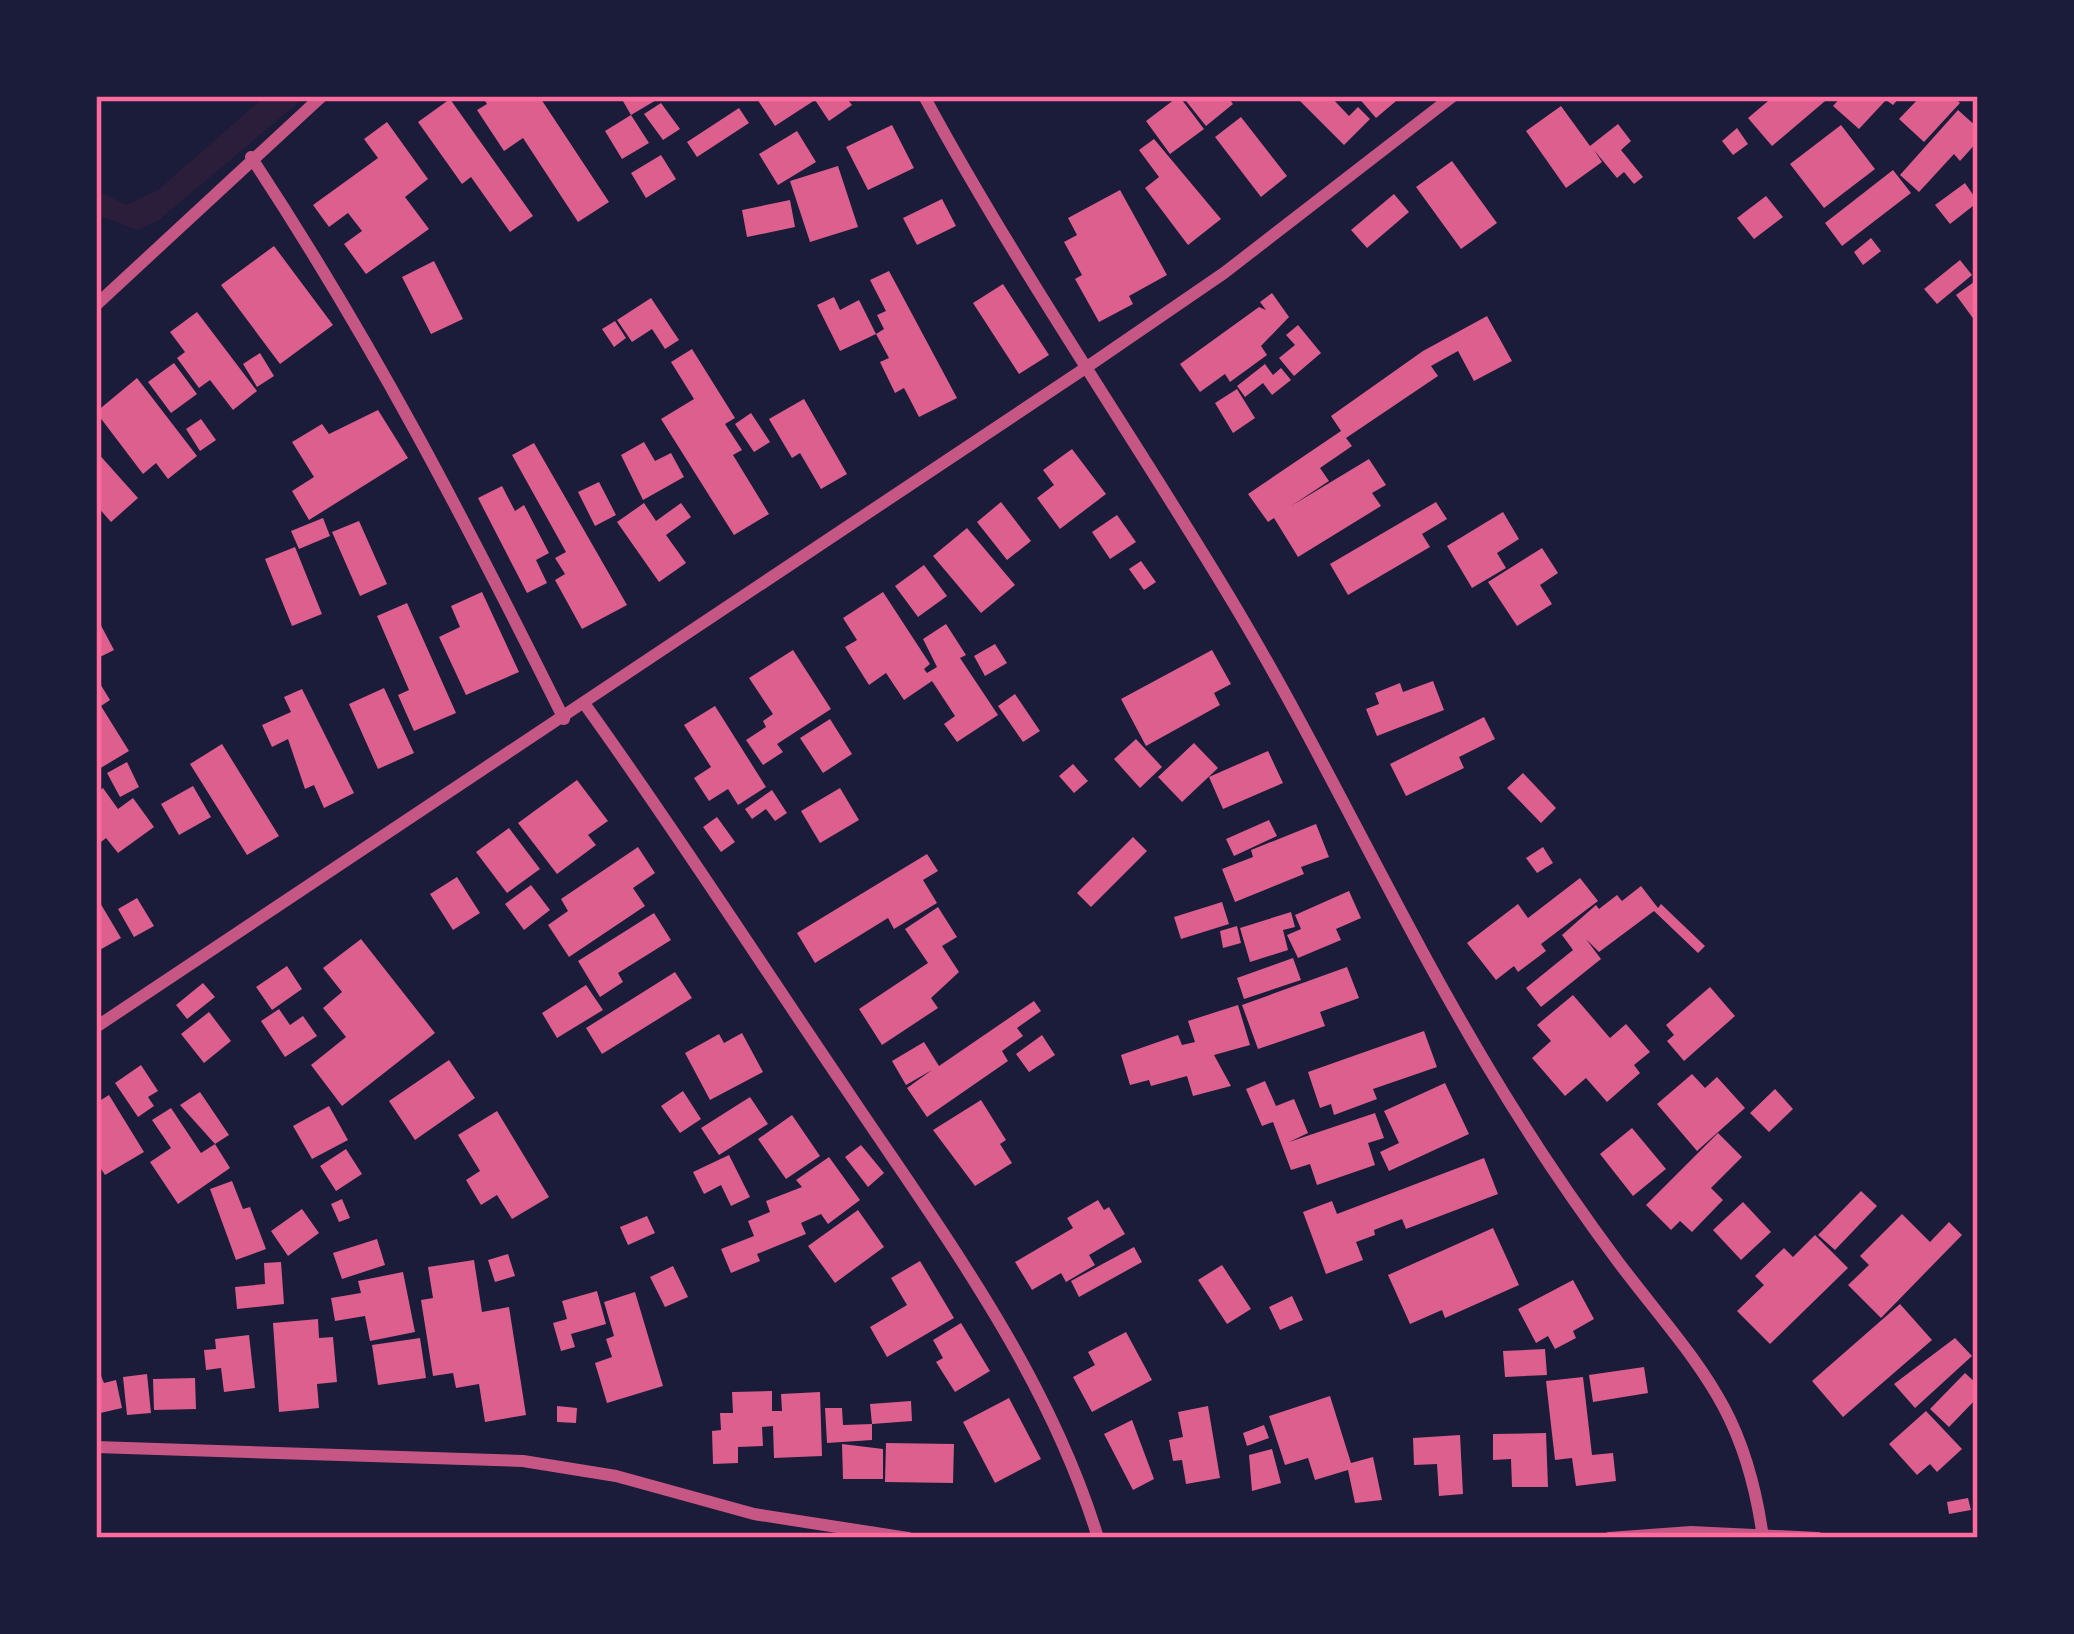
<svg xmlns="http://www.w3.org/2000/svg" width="2074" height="1634" viewBox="0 0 2074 1634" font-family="'Roboto Condensed',sans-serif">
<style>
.green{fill:#2a1e3b}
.building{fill:#dd5f8e}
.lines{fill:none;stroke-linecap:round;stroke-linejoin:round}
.minor{stroke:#c65784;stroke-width:12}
.neatline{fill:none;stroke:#ff6b9d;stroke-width:4.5}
</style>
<rect width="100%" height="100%" fill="#1b1b3a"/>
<path class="green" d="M265 96H306L159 220 138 230 96 215V190L126 205 158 190Z"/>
<path class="building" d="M482 96H539L609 202 578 222 523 138 504 151 477 110 487 104Z
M620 96H663L631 115 649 143 622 159 605 131 631 115Z
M755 96H845L852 105 829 121 815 100 775 126Z
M1179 96 1204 129 1170 154 1146 121Z
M1182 96H1227L1233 104 1206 126Z
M1295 96H1330L1349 116 1358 107 1370 119 1344 145Z
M1357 96H1402L1376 118Z
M1774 96H1831L1772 146 1748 118Z
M1842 96H1901L1893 105 1886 100 1859 129 1833 106Z
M1921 96H1953L1960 103 1924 142 1899 119Z
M450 99 533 216 510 232 471 177 462 184 418 122Z
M661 103 680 129 663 140 644 114Z
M1561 106 1590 146 1618 124 1631 141 1621 150 1643 177 1634 184 1624 172 1617 178 1594 150 1602 162 1566 188 1526 131Z
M739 108 749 123 697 157 687 142Z
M1958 110 1978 128V141L1960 161 1954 154 1919 192 1900 175Z
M1241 117 1287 176 1261 197 1215 137Z
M387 122 428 179 405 197 429 229 366 274 344 244 362 231 348 213 329 227 313 205 378 158 364 139Z
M892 125 914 168 868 190 846 147Z
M1841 125 1875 169 1824 208 1790 164Z
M1737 128 1748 144 1733 155 1722 141Z
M797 131 816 162 778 185 759 154Z
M1154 139 1221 219 1188 245 1145 188 1159 177 1139 150Z
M661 155 676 179 646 198 631 173Z
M1452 161 1497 223 1461 249 1416 187Z
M838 166 858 227 810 242 790 181Z
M1893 170 1911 193 1842 246 1825 223Z
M1965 183 1978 202 1950 224 1935 205Z
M1120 190 1167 275 1129 296 1133 304 1099 322 1075 279 1082 275 1064 242 1077 235 1068 218Z
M1394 194 1409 212 1367 248 1351 230Z
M1766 196 1783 217 1754 239 1737 218Z
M942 199 956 226 917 245 903 218Z
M790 200 795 227 747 237 742 210Z
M1871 238 1881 251 1863 265 1854 252Z
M274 246 333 325 280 364 221 285Z
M1960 260 1972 275 1937 304 1924 289Z
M434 261 463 319 431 334 402 277Z
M889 271 957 398 919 417 904 388 895 393 880 362 889 358 876 334 884 329 877 315 886 311 870 280Z
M1978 279V325L1956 295Z
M1003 284 1049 355 1019 374 973 303Z
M1272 293 1289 317 1261 346 1267 355 1230 382 1225 374 1200 392 1180 364 1259 307 1266 310 1260 302Z
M834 297 840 310 859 300 876 334 840 351 817 305Z
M651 298 679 340 665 349 652 329 632 342 617 320Z
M197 312 257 391 233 410 210 380 199 388 177 358 185 352 170 332Z
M1487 316 1512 361 1474 381 1458 351 1431 366 1438 376 1346 438 1352 446 1320 468 1329 481 1291 506 1369 459 1386 485 1372 493 1381 506 1298 557 1274 518 1268 522 1248 494 1341 431 1331 416 1423 351Z
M615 321 626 338 614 347 602 329Z
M1298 325 1321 353 1294 376 1279 358 1295 345 1286 335Z
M692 349 735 418 725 424 742 450 733 455 769 514 734 535 661 419 694 399 671 362Z
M260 353 274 376 257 387 243 364Z
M174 363 197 394 171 413 148 382Z
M1265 364 1273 375 1281 368 1291 380 1272 395 1263 383 1245 397 1237 386Z
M137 378 197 456 168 479 156 463 143 474 96 412Z
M1237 389 1255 418 1233 433 1215 403Z
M804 399 847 474 821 489 800 453 792 458 769 419Z
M378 410 408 458 309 520 292 491 314 477 292 442 322 424 329 434Z
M751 413 770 442 754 452 735 424Z
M201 419 216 440 200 451 186 429Z
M644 442 655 461 671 453 684 477 643 500 621 455Z
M534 443 627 605 582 629 555 580 565 574 555 558 566 552 512 455Z
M1072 449 1106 494 1060 529 1037 498 1054 485 1043 470Z
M96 451 138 498 111 522 96 505Z
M599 482 616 515 595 526 578 492Z
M502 486 515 511 524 505 549 553 536 560 547 583 527 593 478 498Z
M1001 502 1031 541 1007 560 977 522Z
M1436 502 1447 519 1422 534 1430 547 1348 595 1330 564Z
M644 503 656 521 681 503 691 517 666 535 686 563 659 582 617 522Z
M1503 512 1519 539 1497 553 1506 568 1472 588 1447 546Z
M1117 515 1136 542 1110 559 1092 532Z
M323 518 330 536 299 549 291 531Z
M359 521 387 584 360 596 332 532Z
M967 528 1015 585 981 613 933 556Z
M295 547 322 614 292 626 265 559Z
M1542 548 1558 573 1540 585 1552 604 1517 626 1488 582Z
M1141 561 1156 582 1144 590 1129 569Z
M924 565 947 596 918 617 895 586Z
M482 592 519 672 466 695 439 637 460 627 451 606Z
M883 592 930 664 924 669 927 673 937 667 923 639 946 624 966 655 960 658 998 715 957 742 944 724 955 716 932 681 904 700 886 673 869 685 845 647 857 640 843 618Z
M407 603 456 713 414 731 398 695 409 690 377 616Z
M96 616 114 650 96 659Z
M995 644 1007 663 985 676 974 656Z
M793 650 831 709 777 744 783 752 763 765 746 740 766 727 763 721 773 714 749 678Z
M1212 650 1231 684 1214 693 1220 705 1146 746 1121 699Z
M96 677 110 700 101 706 129 751 99 769Z
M1433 681 1444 710 1377 736 1366 709 1379 704 1375 693 1400 683 1403 692Z
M384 688 414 753 378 769 349 704Z
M302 689 354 793 324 808 314 785 305 789 288 739 272 747 262 725 291 712 284 697Z
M1015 694 1040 731 1023 742 998 706Z
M715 706 766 787 738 805 728 789 709 801 694 778 711 767 684 725Z
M1484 717 1495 739 1459 757 1464 768 1406 796 1390 764Z
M830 719 852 754 823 773 800 738Z
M1136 739 1162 767 1140 788 1114 759Z
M1194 743 1218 768 1182 802 1158 777Z
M222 744 279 836 247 855 190 764Z
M1268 751 1283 783 1223 809 1209 777Z
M127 762 139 787 120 797 107 773Z
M1073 764 1088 781 1074 793 1059 776Z
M1523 773 1556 808 1541 823 1507 788Z
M577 780 608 821 588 835 596 845 557 874 518 823Z
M193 786 211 817 179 835 161 804Z
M103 788 118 809 133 798 154 827 118 853 106 838 96 846V793Z
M840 788 859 820 820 843 801 811Z
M772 790 787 813 775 821 766 809 752 819 745 809Z
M717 817 735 842 721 852 703 827Z
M1269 820 1277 836 1234 856 1226 839Z
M1316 824 1329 857 1301 867 1304 874 1235 902 1222 869 1253 857 1251 850Z
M509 828 540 869 507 893 476 852Z
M1133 837 1147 851 1091 907 1077 893Z
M638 847 655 873 633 888 645 906 569 957 548 925 568 911 561 899Z
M1543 847 1553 863 1537 873 1526 858Z
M927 854 938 871 923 880 937 903 894 929 888 918 815 963 797 933Z
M457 877 480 913 453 930 430 894Z
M1580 878 1598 901 1541 944 1546 951 1518 972 1514 966 1496 980 1467 943 1518 904 1528 918Z
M531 885 550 910 524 930 505 904Z
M1641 886 1658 908 1661 904 1705 946 1698 953 1654 911 1599 952 1586 939 1601 959 1541 1007 1526 988 1573 950 1562 935 1596 905 1599 909 1617 895 1622 901Z
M1349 891 1361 918 1336 929 1341 940 1298 958 1287 935 1301 929 1295 915Z
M96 896 121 938 96 952Z
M137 898 154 926 134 937 118 909Z
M1222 902 1229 924 1181 939 1174 917Z
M938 907 957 937 942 946 959 972 931 998 938 1008 882 1045 859 1009 928 963 905 929Z
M1291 912 1295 927 1283 930 1288 950 1250 962 1240 928Z
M654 913 671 940 618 973 623 982 600 997 578 961Z
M1237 926 1241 943 1223 948 1220 931Z
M361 939 435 1033 342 1106 311 1065 346 1037 323 1008 342 992 323 968Z
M1293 958 1301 980 1244 999 1237 978Z
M287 966 302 989 272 1010 256 987Z
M1347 967 1359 998 1320 1012 1325 1026 1258 1049 1242 1005Z
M675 972 692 998 602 1054 586 1028Z
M203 983 215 997 187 1019 176 1005Z
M586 985 603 1010 557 1038 542 1013Z
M1710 987 1735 1016 1684 1061 1667 1041 1674 1035 1666 1025Z
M1573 995 1610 1038 1626 1024 1650 1052 1634 1065 1640 1073 1607 1102 1586 1078 1565 1096 1532 1058 1551 1041 1537 1025Z
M1034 1001 1041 1011 1017 1028 1023 1036 1002 1051 1008 1061 927 1117 907 1088 932 1070 906 1085 892 1061 924 1042 939 1066Z
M1238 1005 1250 1045 1214 1055 1231 1086 1193 1096 1187 1076 1151 1086 1149 1080 1130 1085 1121 1055 1178 1035 1182 1045 1195 1042 1188 1021Z
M279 1009 290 1025 303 1016 317 1036 285 1057 261 1021Z
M209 1012 231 1041 204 1063 181 1034Z
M1424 1031 1437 1067 1373 1089 1377 1099 1334 1115 1331 1104 1320 1108 1308 1072Z
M742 1033 763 1072 710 1100 685 1053 719 1034 724 1043Z
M1042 1035 1055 1055 1029 1072 1016 1054Z
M449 1060 475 1098 415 1140 389 1101Z
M141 1065 158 1091 148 1097 154 1106 138 1117 115 1083Z
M1692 1074 1705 1088 1717 1077 1745 1108 1697 1151 1657 1104Z
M1265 1081 1276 1106 1294 1099 1308 1133 1289 1142 1375 1113 1384 1138 1368 1143 1375 1165 1317 1185 1310 1164 1291 1170 1273 1122 1262 1126 1246 1089Z
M1445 1083 1469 1134 1389 1171 1380 1152 1399 1143 1384 1111Z
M1775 1089 1793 1109 1769 1132 1750 1113Z
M683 1091 701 1119 680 1133 661 1106Z
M200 1092 229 1135 215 1144 230 1168 178 1204 150 1162 171 1148 152 1120 171 1108 201 1153 215 1144 180 1105Z
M109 1095 144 1152 105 1175 96 1161V1103Z
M750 1097 768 1124 719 1155 701 1128Z
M981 1100 1006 1140 1000 1144 1012 1163 975 1186 933 1130Z
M329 1106 348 1140 312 1159 293 1126Z
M497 1111 549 1197 512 1219 497 1195 481 1205 466 1180 480 1171 458 1135Z
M792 1115 820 1156 786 1179 758 1139Z
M1632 1128 1666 1169 1633 1196 1600 1154Z
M1718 1133 1742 1157 1711 1188 1723 1200 1692 1232 1680 1221 1671 1230 1646 1205Z
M861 1145 884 1173 868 1187 845 1157Z
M346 1149 362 1174 336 1191 320 1166Z
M729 1155 750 1197 731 1206 721 1185 704 1194 693 1172Z
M829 1157 860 1200 828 1224 821 1214 801 1223 806 1234 757 1254 760 1261 731 1273 721 1249 754 1236 748 1221 770 1212 766 1201 802 1187 796 1180Z
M1484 1158 1498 1194 1406 1229 1402 1219 1374 1230 1375 1235 1356 1242 1363 1260 1326 1274 1303 1212 1332 1201 1337 1214Z
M232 1181 243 1209 250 1207 266 1249 236 1260 210 1189Z
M1861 1191 1877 1206 1835 1250 1818 1235Z
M342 1199 350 1218 339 1222 331 1204Z
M1098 1200 1104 1210 1109 1207 1125 1234 1089 1255 1095 1265 1066 1282 1061 1273 1032 1290 1015 1262 1073 1228 1067 1218Z
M1743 1202 1771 1232 1741 1260 1713 1230Z
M302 1209 319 1233 288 1256 271 1231Z
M858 1210 884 1247 835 1283 808 1246Z
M1902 1214 1930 1242 1949 1222 1962 1235 1881 1318 1848 1285 1869 1265 1860 1256Z
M647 1216 655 1233 628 1245 620 1227Z
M1493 1228 1519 1285 1445 1318 1442 1310 1410 1324 1388 1275Z
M1815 1235 1848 1268 1770 1344 1737 1311 1764 1285 1755 1276 1784 1248 1793 1257Z
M377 1239 385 1265 342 1279 333 1253Z
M1134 1247 1142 1262 1079 1297 1071 1281Z
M508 1254 515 1276 495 1282 488 1260Z
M474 1260 482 1312 509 1307 526 1415 485 1422 479 1384 456 1388 453 1373 433 1376 421 1300 433 1298 428 1267Z
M920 1261 954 1318 887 1357 870 1327 907 1305 891 1278Z
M281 1262 284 1304 237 1309 235 1287 265 1284 264 1263Z
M1222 1265 1251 1309 1227 1324 1198 1280Z
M673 1266 688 1297 665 1307 650 1277Z
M403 1272 415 1332 370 1341 365 1316 335 1321 331 1298 361 1293 358 1281Z
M1573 1280 1594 1319 1573 1331 1576 1338 1555 1349 1548 1336 1536 1343 1518 1309Z
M597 1291 606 1324 571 1334 575 1347 561 1351 553 1323 567 1319 562 1301Z
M635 1292 663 1386 607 1403 595 1363 612 1357 606 1339 614 1336 604 1302Z
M1292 1296 1303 1320 1280 1330 1269 1307Z
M1900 1304 1932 1340 1843 1417 1812 1381Z
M318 1319 319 1338 333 1337 337 1382 317 1384 319 1408 279 1412 273 1323Z
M961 1323 990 1371 955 1392 936 1362 943 1358 933 1340Z
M1126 1332 1152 1380 1092 1412 1073 1377 1095 1365 1088 1352Z
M249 1335 255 1388 224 1392 221 1368 206 1370 204 1350 216 1349 215 1339Z
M420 1338 426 1378 378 1385 372 1345Z
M1955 1338 1972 1356 1915 1408 1894 1384Z
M1545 1349 1547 1375 1505 1377 1503 1351Z
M96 1364 104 1383 116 1380 122 1408 96 1414Z
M1644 1367 1648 1393 1593 1402 1589 1375Z
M1965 1373 1978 1385V1397L1949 1427 1930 1409Z
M147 1374 151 1413 127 1415 123 1377Z
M1583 1377 1592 1455 1613 1453 1616 1481 1576 1486 1572 1458 1555 1460 1546 1381Z
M195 1378 196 1409 154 1410 153 1379Z
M772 1391V1411H782L781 1394 820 1392 822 1456 774 1458 773 1426 762 1427 763 1446 738 1447V1463L713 1464 712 1431 721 1430 720 1413H733L732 1392Z
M1330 1396 1351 1463 1373 1457 1382 1500 1355 1503 1348 1470 1315 1480 1308 1458 1285 1465 1269 1416Z
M1009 1398 1041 1459 995 1483 963 1422Z
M911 1401 912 1421 872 1424 870 1404Z
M557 1406 577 1408 576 1423 557 1422Z
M1208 1406 1220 1478 1186 1484 1182 1460 1173 1461 1169 1440 1183 1437 1178 1412Z
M825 1408H842L843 1425 872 1424V1440L827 1443Z
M1926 1411 1962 1449 1937 1472 1930 1464 1917 1475 1889 1444Z
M1132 1420 1154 1479 1133 1490 1104 1434Z
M1264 1425 1269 1438 1247 1446 1243 1433Z
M1546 1433 1548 1487H1512L1511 1459 1493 1460V1434Z
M1460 1435 1463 1494 1439 1496 1437 1464 1414 1465 1413 1438Z
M886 1443 954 1444 953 1483 885 1482Z
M842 1444 883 1449V1479H843Z
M1272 1449 1281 1483 1252 1491 1249 1455Z
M1968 1498 1971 1510 1949 1514 1947 1502Z"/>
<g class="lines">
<path class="minor" d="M924 96C1019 272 1133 435 1235 606 1325 757 1398 917 1488 1067 1528 1134 1572 1200 1619 1263 1696 1364 1745 1405 1763 1538
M251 157C373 342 466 522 564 719
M96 305 322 96
M586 706C676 831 759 961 846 1089 941 1231 1048 1373 1098 1538
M96 1027 1084 369 1224 273 1453 96
M96 1447 523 1461 616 1476 754 1514 908 1538
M1609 1538 1691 1532 1818 1538"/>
</g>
<rect width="2074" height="1634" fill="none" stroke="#1b1b3a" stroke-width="198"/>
<rect x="99" y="99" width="1876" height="1436" class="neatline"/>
</svg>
